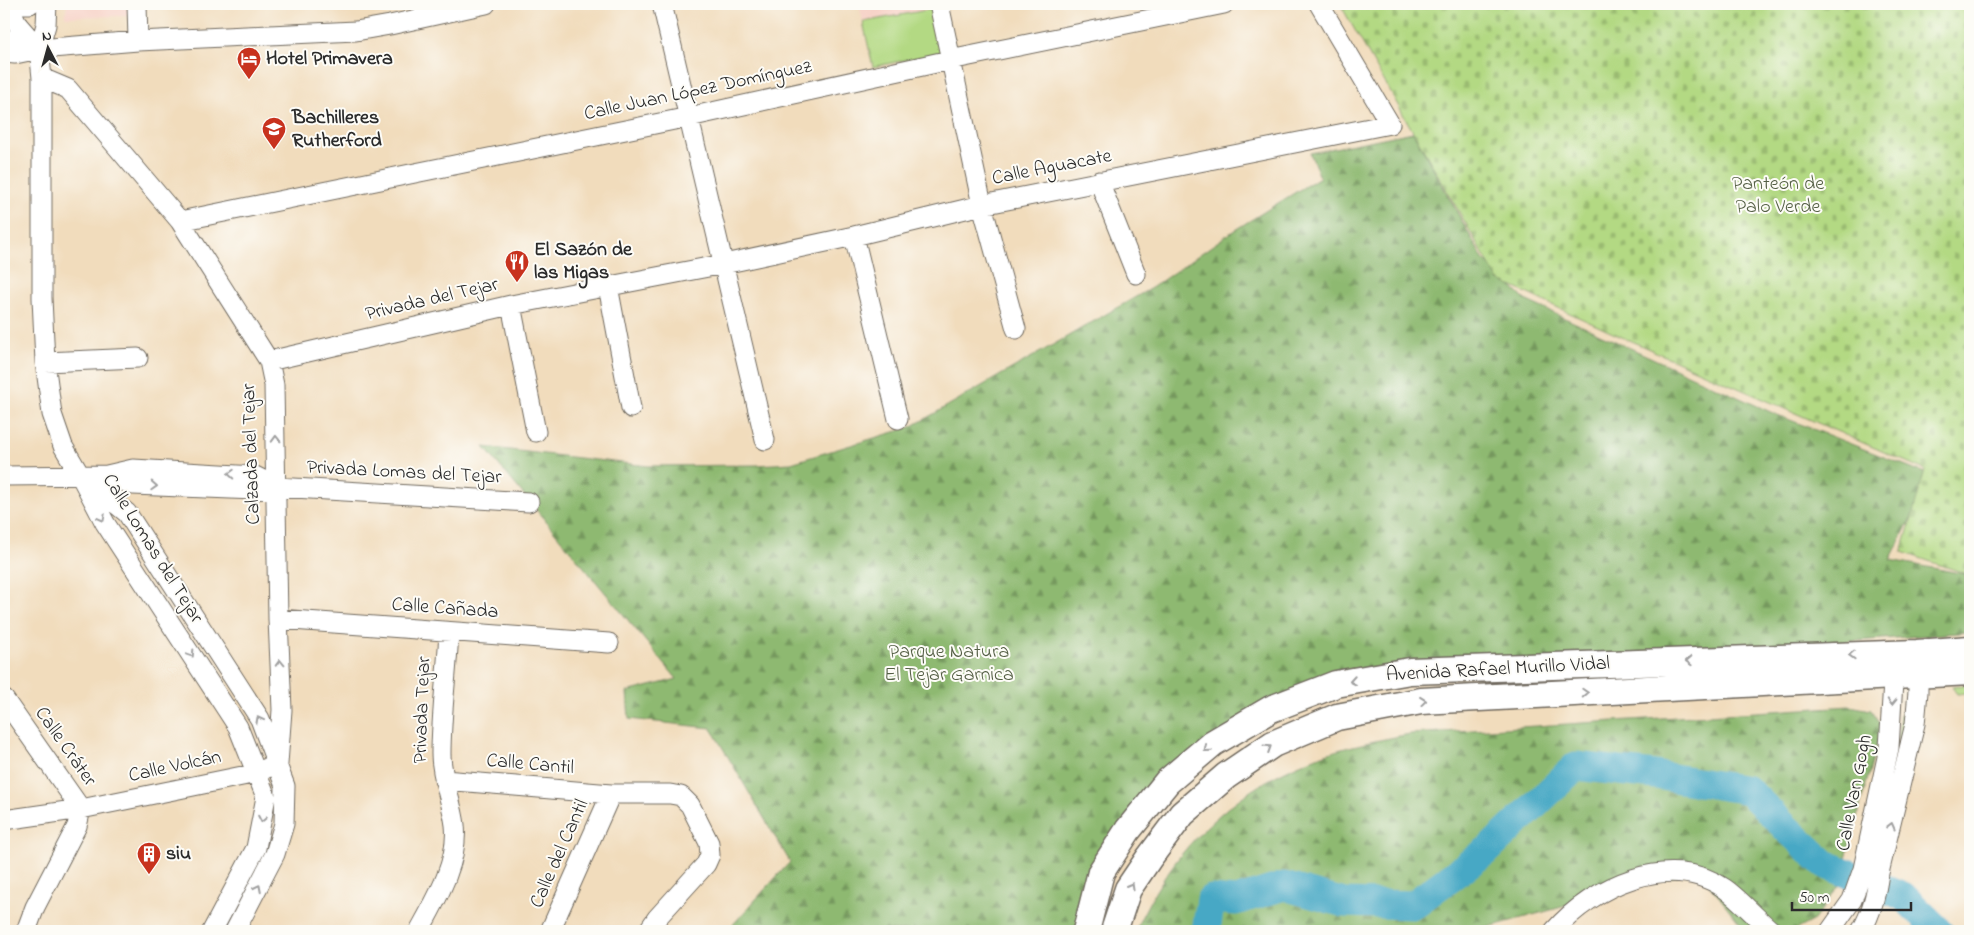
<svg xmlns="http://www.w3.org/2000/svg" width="1974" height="935" viewBox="0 0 1974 935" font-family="'Indie Flower',sans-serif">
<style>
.built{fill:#f7d1c6}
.grass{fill:url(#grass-tufts);stroke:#6f8257}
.forest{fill:url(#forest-firs);stroke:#5c724e}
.cemetery{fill:url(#cemetery-stones);stroke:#6f8257}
.pitch{fill:#b3d983;stroke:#6f8257}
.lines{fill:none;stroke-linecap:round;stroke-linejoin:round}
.river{stroke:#46a8c5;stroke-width:29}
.minor-casing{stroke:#70695e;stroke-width:21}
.secondary-casing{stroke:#70695e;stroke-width:29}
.minor{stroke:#fff;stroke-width:19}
.secondary{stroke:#fff;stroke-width:26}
.oneway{stroke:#a0a0a0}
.labels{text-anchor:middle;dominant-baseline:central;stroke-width:4;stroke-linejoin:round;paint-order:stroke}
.poi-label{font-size:20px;font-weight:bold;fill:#2b2b2b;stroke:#fdfcf7;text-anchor:start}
.street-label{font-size:20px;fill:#2b2b2b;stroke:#fdfcf7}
.park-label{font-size:20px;fill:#545f45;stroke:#fdfcf7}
</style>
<defs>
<pattern id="grass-tufts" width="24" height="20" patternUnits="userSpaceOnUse" patternTransform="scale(1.25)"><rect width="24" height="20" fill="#b3d983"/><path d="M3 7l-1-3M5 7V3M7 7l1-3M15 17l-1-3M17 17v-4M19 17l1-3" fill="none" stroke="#9aba71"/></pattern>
<pattern id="forest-firs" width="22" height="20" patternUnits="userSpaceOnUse" patternTransform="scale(1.25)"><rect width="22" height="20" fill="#8eb971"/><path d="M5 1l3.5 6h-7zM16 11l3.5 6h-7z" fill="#74975d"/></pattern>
<pattern id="cemetery-stones" width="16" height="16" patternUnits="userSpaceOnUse" patternTransform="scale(1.25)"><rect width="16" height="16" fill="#b3d983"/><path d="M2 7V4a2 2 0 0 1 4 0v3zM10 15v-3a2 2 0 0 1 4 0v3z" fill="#9aba71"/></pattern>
</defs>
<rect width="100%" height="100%" fill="#fdfcf7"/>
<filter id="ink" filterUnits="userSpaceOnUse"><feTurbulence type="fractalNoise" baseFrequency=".02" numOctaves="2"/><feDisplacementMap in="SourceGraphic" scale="10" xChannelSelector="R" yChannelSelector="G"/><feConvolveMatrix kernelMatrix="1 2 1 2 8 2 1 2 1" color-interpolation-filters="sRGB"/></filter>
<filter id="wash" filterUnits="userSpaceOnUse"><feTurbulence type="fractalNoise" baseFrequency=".0096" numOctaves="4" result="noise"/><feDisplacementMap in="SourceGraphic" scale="20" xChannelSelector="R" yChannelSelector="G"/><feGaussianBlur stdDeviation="1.12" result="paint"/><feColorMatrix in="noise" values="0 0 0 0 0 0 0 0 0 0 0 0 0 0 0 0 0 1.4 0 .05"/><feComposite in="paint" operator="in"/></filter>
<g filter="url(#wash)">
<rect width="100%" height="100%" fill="#f1dcbc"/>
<path class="built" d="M67 4H130L129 16 65 17Z
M859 4H943V7L863 22Z"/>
<path class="grass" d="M1970 685V693L1957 694 1952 687Z
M1900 714 1911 716 1905 742 1898 740Z"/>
<path class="forest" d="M1413 132 1483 259 1525 300 1775 414 1932 476 1890 560 1970 575V632L1490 670 1373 676 1179 764 1073 931H727L790 862 711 728 629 719 627 692 677 679 484 447 648 466 757 465 791 463 911 427 1153 287 1230 233 1320 177 1310 153Z
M1850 706 1871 710 1882 726 1838 887 1814 920 1793 931H1746L1698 870 1474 931H1135C1170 853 1227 794 1307 761 1340 747 1375 741 1410 734Z"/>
<path class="cemetery" d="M1340 4H1970V575L1902 552 1925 470 1615 334 1498 280Z"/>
<path class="pitch" d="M943 7 952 50 873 67 863 22Z"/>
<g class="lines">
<path class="river" d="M1206 931 1211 899 1236 901 1284 886 1344 903 1413 905 1489 849 1576 766 1655 775 1748 790 1787 829 1825 864 1903 896 1939 931"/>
</g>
</g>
<g filter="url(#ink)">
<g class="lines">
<defs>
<path id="minor" d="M8 4 18 25 39 49
M16 4H30
M47 4 46 25 39 49 42 78V298L45 362 52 414 63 446 80 475 105 523 238 727 266 797 256 848 212 931
M137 4 138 41
M662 4 765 440
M939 4 982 205 1016 329
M4 40H13L38 49
M4 53 15 54 39 49 138 41 356 31 390 25 486 4
M42 78 68 89 180 221 269 361 274 385 278 619 282 710 278 764
M1099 181 1136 274
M180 221 689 117 950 60 1224 4
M854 236 898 419
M608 286 631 408
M511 305 536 432
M269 361 511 305 724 264 854 236 982 205 1390 124 1319 4
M45 362 138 358
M107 475 133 485 255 490 277 487 529 502
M4 476 107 475 133 469 255 476 277 487
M85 479 127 513 260 719 285 786 284 824 275 854 235 931
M278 619 609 643
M4 699 81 809 77 826 35 907 26 931
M444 780 611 794H670L681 796 690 805 709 843 710 855 706 864 657 918 648 931
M4 820 81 809 257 773 267 768
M419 931C436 900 459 862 455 825 452 801 441 778 441 754 441 714 447 673 449 632
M550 931 611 794
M1554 931C1593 886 1669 851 1724 888 1739 898 1757 919 1772 931
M1830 931 1852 900 1863 869 1889 748 1894 665
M1861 931C1872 913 1876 894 1879 873L1915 724 1918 692V663"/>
<path id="secondary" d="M1086 931 1101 872 1128 830 1167 782 1213 743 1271 709 1336 684 1410 671 1917 653 1970 649
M1114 931 1128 889 1149 858 1182 814 1226 776 1273 744 1337 717 1421 701 1970 672"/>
</defs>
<use href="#minor" class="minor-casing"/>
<use href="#secondary" class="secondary-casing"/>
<use href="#minor" class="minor"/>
<use href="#secondary" class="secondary"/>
</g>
<defs><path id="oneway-chevron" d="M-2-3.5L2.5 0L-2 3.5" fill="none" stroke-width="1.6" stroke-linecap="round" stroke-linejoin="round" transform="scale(1.25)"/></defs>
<g class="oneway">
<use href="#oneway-chevron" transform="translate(276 439) rotate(-92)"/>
<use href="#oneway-chevron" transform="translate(231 474) rotate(-177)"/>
<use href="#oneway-chevron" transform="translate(154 486) rotate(3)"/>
<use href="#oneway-chevron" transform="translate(102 518) rotate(62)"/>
<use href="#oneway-chevron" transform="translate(191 654) rotate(57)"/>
<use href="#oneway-chevron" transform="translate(1852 655) rotate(178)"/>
<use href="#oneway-chevron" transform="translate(1689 661) rotate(178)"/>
<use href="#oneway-chevron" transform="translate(280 663) rotate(-92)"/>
<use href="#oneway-chevron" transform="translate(1353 681) rotate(170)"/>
<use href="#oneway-chevron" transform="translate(1585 693) rotate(-3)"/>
<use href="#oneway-chevron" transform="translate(1423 701) rotate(-6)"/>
<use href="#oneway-chevron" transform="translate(1892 702) rotate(92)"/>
<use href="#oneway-chevron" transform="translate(259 720) rotate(-118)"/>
<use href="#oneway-chevron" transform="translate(1268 748) rotate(-32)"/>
<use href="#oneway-chevron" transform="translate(1207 749) rotate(140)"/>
<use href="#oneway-chevron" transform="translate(262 819) rotate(101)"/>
<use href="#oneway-chevron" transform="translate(1891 826) rotate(-76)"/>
<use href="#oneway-chevron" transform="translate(1131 886) rotate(-60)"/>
<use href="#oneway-chevron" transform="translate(258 888) rotate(-63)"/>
</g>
</g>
<defs>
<symbol id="hotel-pin" viewBox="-11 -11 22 30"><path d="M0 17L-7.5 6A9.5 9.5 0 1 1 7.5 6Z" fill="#c8321e" stroke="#fdfcf7"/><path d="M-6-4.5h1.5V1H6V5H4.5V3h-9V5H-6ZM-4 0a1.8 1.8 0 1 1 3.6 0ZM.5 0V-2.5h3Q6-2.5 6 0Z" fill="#fff"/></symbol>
<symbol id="school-pin" viewBox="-11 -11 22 30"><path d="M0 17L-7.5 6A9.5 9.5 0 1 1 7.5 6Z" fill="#c8321e" stroke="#fdfcf7"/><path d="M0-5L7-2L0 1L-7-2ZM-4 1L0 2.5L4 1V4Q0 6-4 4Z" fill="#fff"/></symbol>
<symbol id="restaurant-pin" viewBox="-11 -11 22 30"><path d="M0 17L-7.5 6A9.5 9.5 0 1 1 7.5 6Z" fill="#c8321e" stroke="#fdfcf7"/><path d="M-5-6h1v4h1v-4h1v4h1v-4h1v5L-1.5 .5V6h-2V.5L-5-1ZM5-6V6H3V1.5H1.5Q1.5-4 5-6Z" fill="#fff"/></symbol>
<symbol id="building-pin" viewBox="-11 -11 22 30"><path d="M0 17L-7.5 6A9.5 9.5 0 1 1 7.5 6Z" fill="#c8321e" stroke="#fdfcf7"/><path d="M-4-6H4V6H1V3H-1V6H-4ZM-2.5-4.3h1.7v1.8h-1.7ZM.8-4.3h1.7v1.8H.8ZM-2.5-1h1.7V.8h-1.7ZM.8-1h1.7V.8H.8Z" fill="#fff"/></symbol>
</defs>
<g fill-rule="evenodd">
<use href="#hotel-pin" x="235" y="45" width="28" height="38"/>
<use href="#school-pin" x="260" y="115" width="28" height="38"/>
<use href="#restaurant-pin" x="503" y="248" width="28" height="38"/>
<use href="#building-pin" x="135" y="840" width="28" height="38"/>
</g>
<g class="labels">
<g class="poi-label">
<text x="266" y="59">Hotel Primavera</text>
<text x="292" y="118">Bachilleres<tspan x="292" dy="23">Rutherford</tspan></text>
<text x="534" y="250">El Sazón de<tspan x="534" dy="23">las Migas</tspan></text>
<text x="166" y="854">siu</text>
</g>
<g class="street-label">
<text transform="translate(698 91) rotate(-12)">Calle Juan López Domínguez</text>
<text transform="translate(1052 168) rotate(-11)">Calle Aguacate</text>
<text transform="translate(432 300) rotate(-13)">Privada del Tejar</text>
<text transform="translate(252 454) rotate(-92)">Calzada del Tejar</text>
<text transform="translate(404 473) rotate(3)">Privada Lomas del Tejar</text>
<text transform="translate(152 549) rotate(58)">Calle Lomas del Tejar</text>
<text transform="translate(445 609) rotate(4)">Calle Cañada</text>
<text transform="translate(1498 670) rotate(-3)">Avenida Rafael Murillo Vidal</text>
<text transform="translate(423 710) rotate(-88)">Privada Tejar</text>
<text transform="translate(65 747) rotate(55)">Calle Cráter</text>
<text transform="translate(530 765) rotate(5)">Calle Cantil</text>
<text transform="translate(175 767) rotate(-12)">Calle Volcán</text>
<text transform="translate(1855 793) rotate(-79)">Calle Van Gogh</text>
<text transform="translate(560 854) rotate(-66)">Calle del Cantil</text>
</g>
<g class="park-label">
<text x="1778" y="184">Panteón de<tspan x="1778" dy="23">Palo Verde</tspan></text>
<text x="949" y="652">Parque Natura<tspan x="949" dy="23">El Tejar Garnica</tspan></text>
</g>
</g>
<rect width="1974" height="935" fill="none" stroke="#fdfcf7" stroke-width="20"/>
<g transform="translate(48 48) rotate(354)" stroke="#fdfcf7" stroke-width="4" paint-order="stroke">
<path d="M0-4L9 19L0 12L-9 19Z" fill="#2b2b2b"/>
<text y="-8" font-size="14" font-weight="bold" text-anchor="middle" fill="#2b2b2b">N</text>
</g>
<path d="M1792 902v8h119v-8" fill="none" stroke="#2b2b2b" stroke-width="2.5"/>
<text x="1799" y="902" font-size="15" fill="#2b2b2b" stroke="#fdfcf7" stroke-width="4" paint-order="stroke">50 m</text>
</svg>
